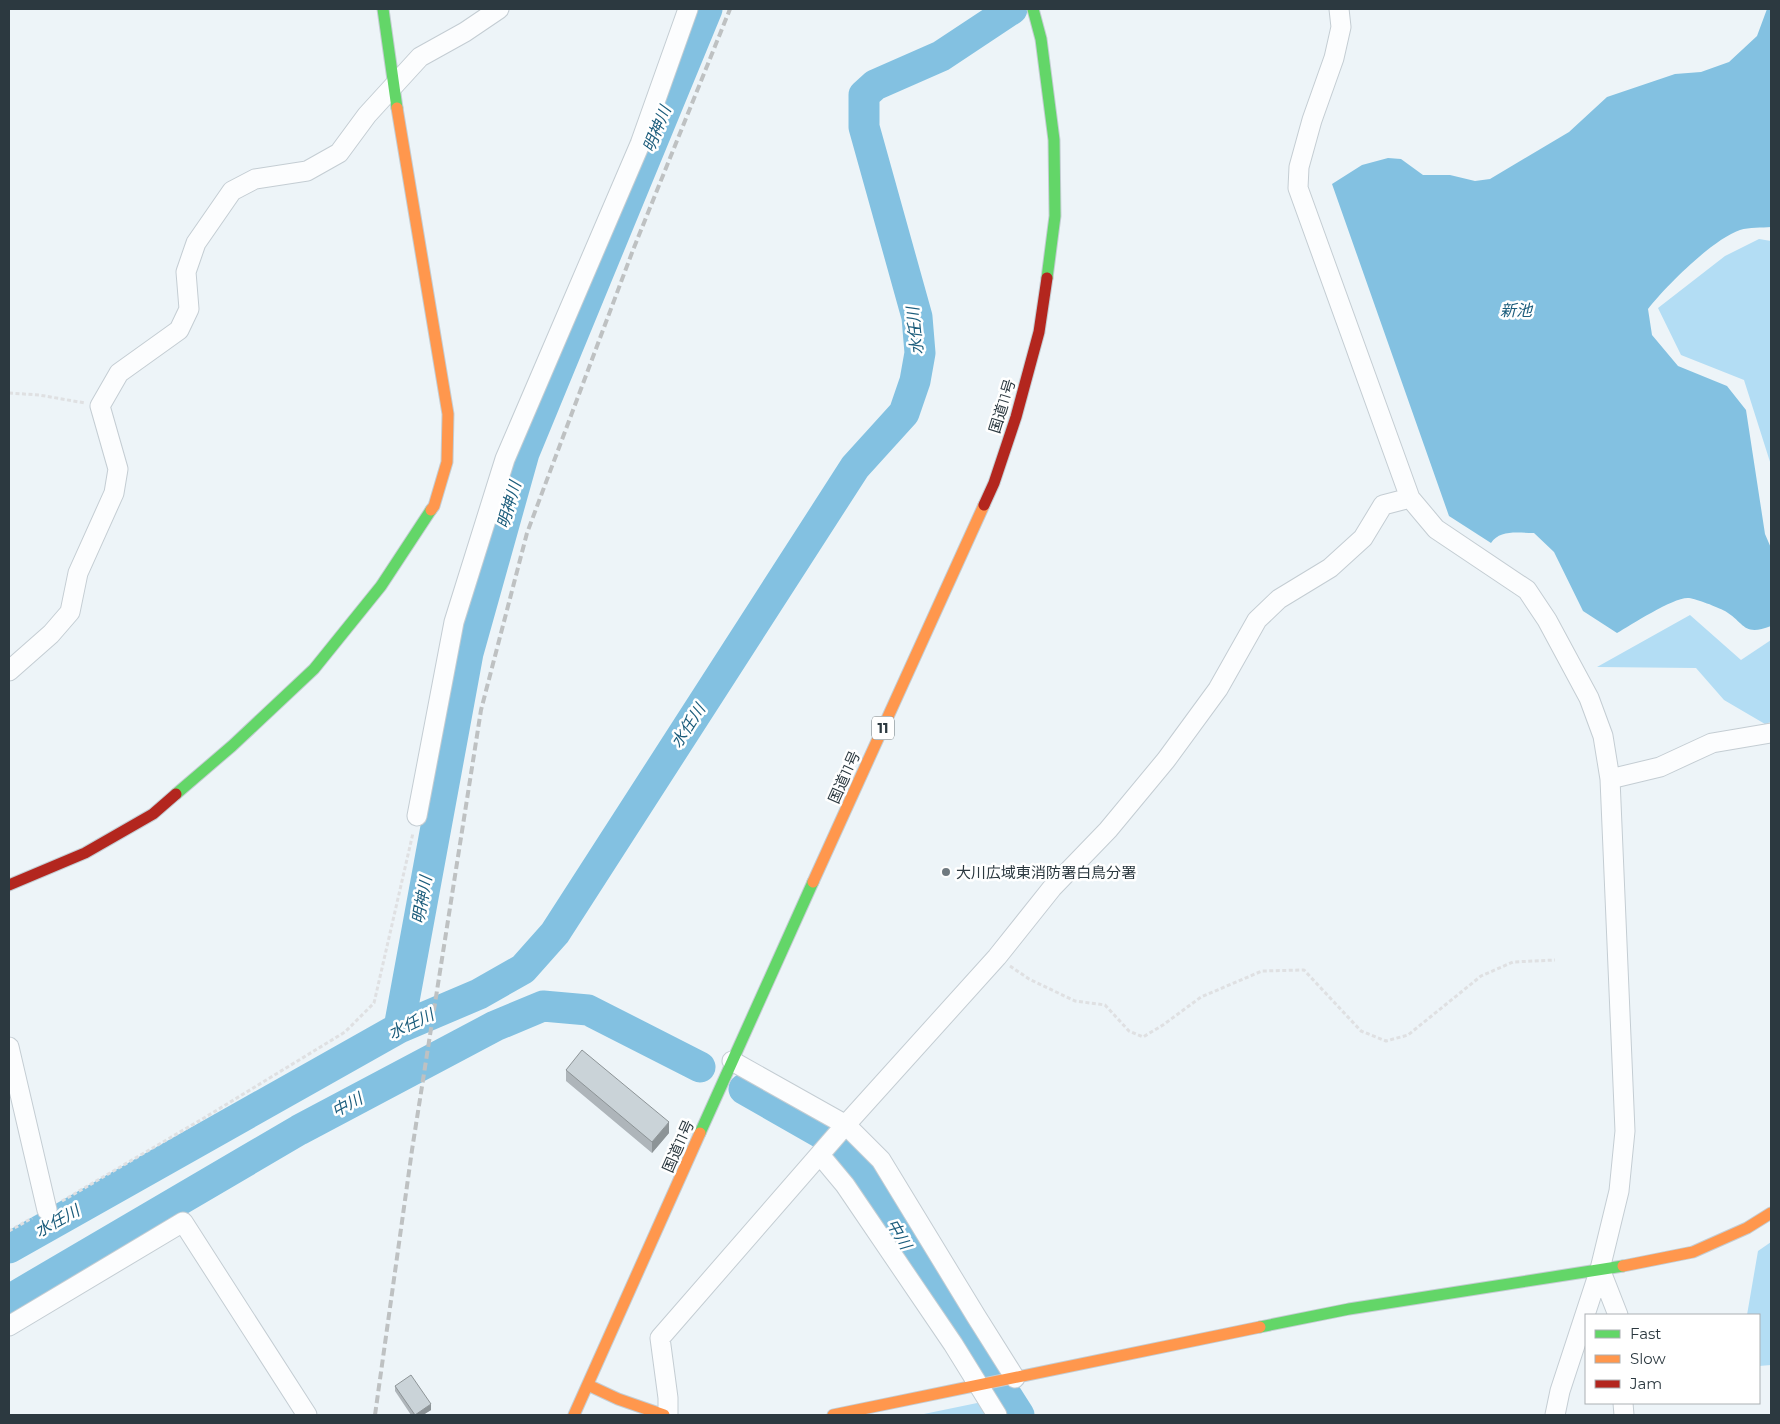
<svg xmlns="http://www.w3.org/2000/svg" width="1780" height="1424" viewBox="0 0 1780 1424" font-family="Montserrat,'Noto Sans JP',sans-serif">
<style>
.green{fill:#b3ddf4}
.water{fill:#83c1e1}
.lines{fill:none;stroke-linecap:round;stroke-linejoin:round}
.river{stroke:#83c1e1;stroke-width:31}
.street-casing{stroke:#c4cdd3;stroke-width:21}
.fast-casing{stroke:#c4cdd3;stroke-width:13}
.slow-casing{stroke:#c4cdd3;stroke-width:13}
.jam-casing{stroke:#c4cdd3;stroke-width:13}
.path{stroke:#dfe0e2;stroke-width:3;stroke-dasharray:4 2.5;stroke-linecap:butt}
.street{stroke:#fcfdfe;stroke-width:19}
.fast{stroke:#63d668;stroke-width:11}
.slow{stroke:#ff974d;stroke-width:11}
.jam{stroke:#b3261e;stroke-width:11}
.rail{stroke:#bec1c2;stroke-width:4;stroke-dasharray:8 4;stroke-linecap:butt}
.wall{fill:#aeb5ba}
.shaded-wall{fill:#8d9497}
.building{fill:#cad3d8;stroke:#8d9497}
.poi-dot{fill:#707a80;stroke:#fff;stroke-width:2}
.labels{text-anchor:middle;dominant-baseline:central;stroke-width:5;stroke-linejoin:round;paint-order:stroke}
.shield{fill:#fff;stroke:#6b7479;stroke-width:1}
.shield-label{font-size:14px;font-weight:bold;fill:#2c3940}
.street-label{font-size:15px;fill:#2c3940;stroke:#fff}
.poi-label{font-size:15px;fill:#2c3940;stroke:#fff;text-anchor:start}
.water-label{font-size:16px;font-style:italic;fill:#1c5d7c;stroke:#fff}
</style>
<rect width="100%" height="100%" fill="#edf4f8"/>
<path class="green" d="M1759 239 1771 241V465L1744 380 1681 355 1658 308 1725 256Z
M1690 615 1741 660 1771 640V722L1765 724 1724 700 1696 668 1597 667Z
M1771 1242V1365L1759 1366V1315H1747L1758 1251Z
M982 1402 989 1415H919Z"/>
<path class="water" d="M1767 9H1771V227C1762 228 1749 227 1740 230 1713 239 1666 286 1648 309L1652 335 1678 366 1727 386 1746 410 1765 534 1771 548V626C1743 637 1745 623 1725 611 1717 607 1697 599 1689 598 1675 596 1631 625 1617 633L1583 611 1554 552 1534 533C1519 533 1500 529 1491 543L1449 516 1332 184 1362 165 1388 158 1401 159 1423 175H1450L1475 181 1490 179 1569 132 1607 97 1675 74 1701 72 1729 62 1757 36Z"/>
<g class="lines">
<path class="river" d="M399 1028 468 653 524 453 707 9
M744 1089 821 1133 860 1165 907 1249 982 1357 1019 1415
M9 1248 399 1028 479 994 523 969 555 933 855 467 904 413 915 381 920 353 917 317 864 127V95L875 85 941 56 1012 9
M9 1300 299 1130 495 1026 543 1006 588 1010 700 1067"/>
<defs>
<path id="street" d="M1339 9 1341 27 1334 58 1312 120 1299 167 1298 188 1410 498 1436 529 1527 590 1547 620 1589 698 1603 736 1610 779 1625 1131 1619 1191 1600 1269 1560 1391 1555 1415
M9 671 51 634 70 612 78 573 114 493 118 469 100 406 119 373 179 330 189 309 186 272 196 243 232 191 255 179 307 171 339 153 367 115 420 57 465 32 499 9
M1610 779 1660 767 1712 743 1771 733
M417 816 454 622 505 459 640 144 688 9
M9 1047 47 1210
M732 1061 846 1125 881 1160 976 1316 1015 1378
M820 1155 845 1185 953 1344 997 1415
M1600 1269 1618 1315
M9 1326 183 1222 307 1415
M1623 1403 1624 1415
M668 1415V1398L660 1338 841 1130 997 957 1052 888 1108 830 1166 760 1218 689 1257 620 1279 599 1330 568 1363 538 1383 505 1410 498"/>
<path id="fast" d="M383 9 397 108
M1033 9 1041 39 1054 140 1055 216 1047 278
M176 794 232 746 314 669 381 586 431 510
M700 1133 813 882
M1260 1327 1349 1309 1623 1266"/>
<path id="slow" d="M397 108 448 414 447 462 434 506 431 510
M813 882 984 505
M1623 1266 1693 1252 1747 1228 1771 1213
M588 1385 618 1399 664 1415
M574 1415 700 1133
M833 1415 1260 1327"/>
<path id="jam" d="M984 505 994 483 1016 417 1039 332 1047 278
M9 885 85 853 153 814 176 794"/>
</defs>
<use href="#street" class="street-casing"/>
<use href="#fast" class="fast-casing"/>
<use href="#slow" class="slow-casing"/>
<use href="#jam" class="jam-casing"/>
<path class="path" d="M9 393 39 395 85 403
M1010 966 1029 979 1075 1001 1105 1005 1129 1031 1143 1037 1163 1025 1201 997 1262 971 1304 970 1361 1031 1386 1041 1408 1035 1481 976 1513 962 1555 960
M62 1201 204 1118 345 1032 374 1003 413 833
M9 1231 32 1218"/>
<use href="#street" class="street"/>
<use href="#fast" class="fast"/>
<use href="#slow" class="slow"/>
<use href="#jam" class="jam"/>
<path class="rail" d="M375 1415 412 1150 481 710 527 533 633 250 730 9"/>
</g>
<path class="wall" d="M566 1070 669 1133 652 1153 566 1081Z
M395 1386 431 1410 423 1415H411L395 1391Z"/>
<path class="shaded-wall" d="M669 1122V1133L652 1153V1142Z
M431 1404V1410L423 1415H415Z"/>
<path class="building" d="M582 1050 669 1122 652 1142 566 1070Z
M411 1375 431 1404 415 1415 395 1386Z"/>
<circle class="poi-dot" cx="946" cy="872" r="5"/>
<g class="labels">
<rect class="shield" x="872" y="716.5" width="22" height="23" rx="4"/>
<g class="shield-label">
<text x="883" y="728">11</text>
</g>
<g class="street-label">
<text transform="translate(1002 406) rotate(-73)">国道11号</text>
<text transform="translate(844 777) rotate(-66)">国道11号</text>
<text transform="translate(678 1146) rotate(-66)">国道11号</text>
</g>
<g class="poi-label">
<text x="956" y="872">大川広域東消防署白鳥分署</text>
</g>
<g class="water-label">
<text transform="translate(657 129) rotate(-68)">明神川</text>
<text x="1516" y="310">新池</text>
<text transform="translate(915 331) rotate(-96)">水任川</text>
<text transform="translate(509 505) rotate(-74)">明神川</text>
<text transform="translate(688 726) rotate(-57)">水任川</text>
<text transform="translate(422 900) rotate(-80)">明神川</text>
<text transform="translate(411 1024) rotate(-25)">水任川</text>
<text transform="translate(347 1105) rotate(-28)">中川</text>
<text transform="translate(57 1221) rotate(-29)">水任川</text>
<text transform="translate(899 1234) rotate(60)">中川</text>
</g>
</g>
<rect width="1780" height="1424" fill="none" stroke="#2c3940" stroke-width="20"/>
<rect x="1585" y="1314" width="175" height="90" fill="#ffffff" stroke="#abb0b3"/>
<rect x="1595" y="1330" width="25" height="8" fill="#63d668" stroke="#abb0b3"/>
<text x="1630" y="1339" font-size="15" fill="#2c3940">Fast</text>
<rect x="1595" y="1355" width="25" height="8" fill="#ff974d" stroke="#abb0b3"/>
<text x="1630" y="1364" font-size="15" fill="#2c3940">Slow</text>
<rect x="1595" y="1380" width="25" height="8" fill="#b3261e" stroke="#abb0b3"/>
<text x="1630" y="1389" font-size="15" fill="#2c3940">Jam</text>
</svg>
